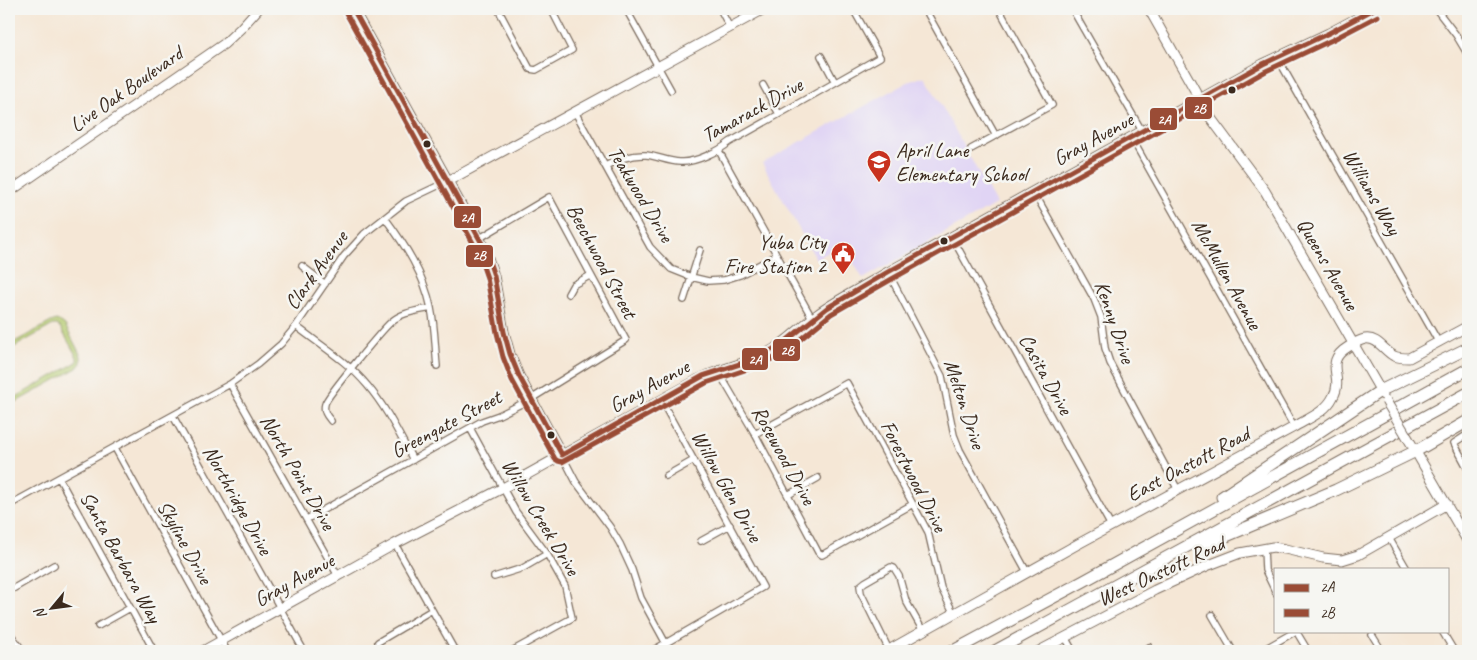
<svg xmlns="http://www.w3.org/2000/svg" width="1477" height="660" viewBox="0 0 1477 660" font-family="Caveat,sans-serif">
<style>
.built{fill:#e0d4f4}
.green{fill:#b4ca6e;stroke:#787a46}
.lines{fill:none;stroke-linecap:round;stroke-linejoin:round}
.street-casing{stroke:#7c6c5e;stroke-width:8}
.secondary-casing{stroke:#7c6c5e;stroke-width:11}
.highway-casing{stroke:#7c6c5e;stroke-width:13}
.street{stroke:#fff;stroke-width:5.5}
.secondary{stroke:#fff;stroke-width:9}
.highway{stroke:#fff;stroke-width:11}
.secondary-bridge-casing{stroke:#7c6c5e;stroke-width:11;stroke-linecap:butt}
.secondary-bridge{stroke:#fff;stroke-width:9}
.bus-1-casing{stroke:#f6f6f2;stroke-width:9}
.bus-2-casing{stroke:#f6f6f2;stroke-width:9}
.bus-1{stroke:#9a4c36;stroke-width:5}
.bus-2{stroke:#9a4c36;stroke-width:5}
.bus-dot{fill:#3b2a1e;stroke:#f6f6f2;stroke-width:2}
.labels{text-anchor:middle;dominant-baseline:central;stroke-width:5;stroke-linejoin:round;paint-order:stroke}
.street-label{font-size:21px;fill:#3b2a1e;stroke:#f6f6f2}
.poi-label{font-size:21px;fill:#3b2a1e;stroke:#f6f6f2;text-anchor:start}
.line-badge{stroke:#f6f6f2;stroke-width:2}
.badge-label{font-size:14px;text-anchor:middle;font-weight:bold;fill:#fff}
</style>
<rect width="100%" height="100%" fill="#f6f6f2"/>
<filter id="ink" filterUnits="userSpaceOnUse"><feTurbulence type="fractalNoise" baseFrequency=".02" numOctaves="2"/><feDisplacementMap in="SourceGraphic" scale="10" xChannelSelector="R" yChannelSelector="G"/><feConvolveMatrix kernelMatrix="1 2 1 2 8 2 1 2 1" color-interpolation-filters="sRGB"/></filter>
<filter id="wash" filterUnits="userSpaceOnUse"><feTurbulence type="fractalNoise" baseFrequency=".0096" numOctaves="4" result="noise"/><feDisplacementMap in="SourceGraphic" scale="20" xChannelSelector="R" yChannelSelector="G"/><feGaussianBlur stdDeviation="1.12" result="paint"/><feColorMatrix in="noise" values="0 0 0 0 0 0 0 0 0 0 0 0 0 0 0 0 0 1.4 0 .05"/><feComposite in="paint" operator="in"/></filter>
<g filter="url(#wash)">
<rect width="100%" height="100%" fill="#f5e7d6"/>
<path class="built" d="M925 76 996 204 863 279 843 244 816 259 762 163 908 82Z"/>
<path class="green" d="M56 320 61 322 65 325 81 356V363L77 368 9 406V401L77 362V357L60 327 57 325H53L9 350V345L51 322Z"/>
</g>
<g filter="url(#ink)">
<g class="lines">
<defs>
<path id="street" d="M498 9 530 69 536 70 572 50 551 9
M626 9 671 90
M720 9 730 28
M925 9 996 136
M1072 9 1142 131
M1221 9 1222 10 1224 9
M1436 9 1456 35 1468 55
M821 56 835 82
M1277 57 1439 343
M763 85 779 114
M575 112 650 247 671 269 691 277 708 281 724 280 740 275 777 255
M1131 137 1294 427
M971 149 1052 105 999 9
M719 151 812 318
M605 166C618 160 631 154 646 155 657 156 669 162 680 162 695 163 719 151 730 142L880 57 853 9
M1034 192 1094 299 1101 317 1105 348 1110 363 1178 490
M385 218C405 245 424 274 431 308 435 327 435 347 437 366
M952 237 1111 526
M302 266 325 284
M888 272 942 376 954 435 960 450 1027 572
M568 294 573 285 591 275
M684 300 700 250
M296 326C320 345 347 361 367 385 386 407 399 434 413 460
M718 371 755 434 818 552 822 555 913 504
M230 384 338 576
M173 416 304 651
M331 421C327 416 323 412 325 404 326 397 382 330 391 322 402 312 417 311 431 308
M470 428 516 512 547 554 565 586 572 618 512 651
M755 434 847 383 928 532 941 588 954 614
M1468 434 1454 443 1468 469
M115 448 227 651
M562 455 576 482 610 527 620 544 632 570 641 598 670 651
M666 476 694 460
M59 478 154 651
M788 495 818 478
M9 505 230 384 258 364 281 344 296 326 344 256 364 234 406 201 448 181
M307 519 482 421 499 415 531 399 626 340 549 197 480 238
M1389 538 1407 569
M701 541 730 525
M395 544 455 651
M1264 548 1265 570 1276 593
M494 577 523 568 547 554
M9 591 54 565
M1212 615 1233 651
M98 626 130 608
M1296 631 1308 651
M1442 631 1454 651
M9 632 23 651
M1372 635 1382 651
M1065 637 1073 651
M378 642 432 610
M1149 647 1151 651
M889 650 861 593 860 586 865 582 891 567 894 568 899 576 906 601 923 631
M652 651 763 587 661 400
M1261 651 1296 631"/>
<path id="secondary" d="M353 9 448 181 485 249 494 276 504 332 510 354 519 376 562 455
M1149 9 1210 117 1265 191 1383 395
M448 181 764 9
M9 192 224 44 241 28 258 9
M1409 440 1468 542
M203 651 395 544 503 488 697 380C720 368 747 364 769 352 788 342 801 326 818 314 840 298 865 286 888 272L1263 64 1329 33 1374 9
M887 651 1078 544 1294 427C1307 419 1326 412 1333 397 1345 376 1322 363 1348 347 1353 344 1360 340 1365 339 1378 337 1384 351 1394 356 1399 358 1404 358 1409 358L1468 326
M1039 651 1155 590 1209 565 1240 553 1273 547 1285 549 1323 558 1342 560 1358 555 1447 504"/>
<path id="highway" d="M1222 497 1380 391 1468 348
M1205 545 1336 490 1416 451 1468 421
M953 651 1082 582 1468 369
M995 651 1468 393"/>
</defs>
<use href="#street" class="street-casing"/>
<use href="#secondary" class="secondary-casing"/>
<use href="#highway" class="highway-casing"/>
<use href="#street" class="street"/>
<use href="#secondary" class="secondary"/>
<use href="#highway" class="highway"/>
<defs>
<path id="secondary-bridge" d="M1386 401 1409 440"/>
</defs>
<use href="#secondary-bridge" class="secondary-bridge-casing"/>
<use href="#secondary-bridge" class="secondary-bridge"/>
<defs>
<path id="bus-1" d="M353 9 485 249 494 276 504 332 510 354 519 376 562 455 703 376 755 359 770 351 786 341 827 308 888 272 1263 64 1329 33 1374 9"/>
<path id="bus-2" d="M346 13 478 252 487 278 497 333 503 357 512 380 555 459 558 461 562 462 706 383 757 366 774 358 791 347 831 314 892 279 1266 71 1332 40 1378 16"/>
</defs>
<use href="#bus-1" class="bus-1-casing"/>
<use href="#bus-2" class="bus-2-casing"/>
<use href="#bus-1" class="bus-1"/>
<use href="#bus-2" class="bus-2"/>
</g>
</g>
<defs>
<symbol id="school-pin" viewBox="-11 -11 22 30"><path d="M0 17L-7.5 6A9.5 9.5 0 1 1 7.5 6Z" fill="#c8321e" stroke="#f6f6f2"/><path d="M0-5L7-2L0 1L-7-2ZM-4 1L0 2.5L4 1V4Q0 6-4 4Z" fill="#fff"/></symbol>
<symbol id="civic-pin" viewBox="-11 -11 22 30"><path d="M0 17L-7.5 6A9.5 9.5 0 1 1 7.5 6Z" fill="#c8321e" stroke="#f6f6f2"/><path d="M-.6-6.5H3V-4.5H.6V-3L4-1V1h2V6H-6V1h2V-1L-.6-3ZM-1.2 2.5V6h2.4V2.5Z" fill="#fff"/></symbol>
</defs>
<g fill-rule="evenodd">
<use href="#school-pin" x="865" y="148" width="28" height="38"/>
<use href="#civic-pin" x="829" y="240" width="28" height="38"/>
</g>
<g class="bus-dot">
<circle cx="1232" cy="90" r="4.5"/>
<circle cx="427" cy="144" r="4.5"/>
<circle cx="944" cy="241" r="4.5"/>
<circle cx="551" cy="435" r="4.5"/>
</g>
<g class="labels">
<g class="street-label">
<text transform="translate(126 89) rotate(-35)">Live Oak Boulevard</text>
<text transform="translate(752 110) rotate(-29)">Tamarack Drive</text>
<text transform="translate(1093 139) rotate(-29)">Gray Avenue</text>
<text transform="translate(1372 192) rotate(60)">Williams Way</text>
<text transform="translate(641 194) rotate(59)">Teakwood Drive</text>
<text transform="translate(602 261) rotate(62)">Beechwood Street</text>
<text transform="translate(1328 264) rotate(60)">Queens Avenue</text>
<text transform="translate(316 270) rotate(-54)">Clark Avenue</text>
<text transform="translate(1227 274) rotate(61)">McMullen Avenue</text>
<text transform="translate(1115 322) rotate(71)">Kenny Drive</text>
<text transform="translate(1046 374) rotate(61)">Casita Drive</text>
<text transform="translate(649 386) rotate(-29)">Gray Avenue</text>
<text transform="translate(965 404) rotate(72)">Melton Drive</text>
<text transform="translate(446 424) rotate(-28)">Greengate Street</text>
<text transform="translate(784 455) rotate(61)">Rosewood Drive</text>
<text transform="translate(1188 464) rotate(-28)">East Onstott Road</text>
<text transform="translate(298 472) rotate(60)">North Point Drive</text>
<text transform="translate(914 476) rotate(63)">Forestwood Drive</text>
<text transform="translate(727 486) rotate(61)">Willow Glen Drive</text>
<text transform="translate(238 500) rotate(61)">Northridge Drive</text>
<text transform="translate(541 517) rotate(59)">Willow Creek Drive</text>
<text transform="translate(185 542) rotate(61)">Skyline Drive</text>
<text transform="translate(121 557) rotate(61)">Santa Barbara Way</text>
<text transform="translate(1161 571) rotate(-25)">West Onstott Road</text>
<text transform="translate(294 580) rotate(-29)">Gray Avenue</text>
</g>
<g class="poi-label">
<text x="896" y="150">April Lane<tspan x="896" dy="24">Elementary School</tspan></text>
<text x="826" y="242" text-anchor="end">Yuba City<tspan x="826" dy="24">Fire Station 2</tspan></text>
</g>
</g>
<g class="line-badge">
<rect x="1184" y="96" width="29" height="24" rx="5" fill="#9a4c36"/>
<rect x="1149" y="107" width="29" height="24" rx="5" fill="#9a4c36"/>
<rect x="453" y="205" width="29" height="24" rx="5" fill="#9a4c36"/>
<rect x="465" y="244" width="29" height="24" rx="5" fill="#9a4c36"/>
<rect x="772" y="338" width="29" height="24" rx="5" fill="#9a4c36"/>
<rect x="741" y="347" width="28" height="24" rx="5" fill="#9a4c36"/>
</g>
<g class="badge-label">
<text x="1199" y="113">2B</text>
<text x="1164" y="124">2A</text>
<text x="467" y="222">2A</text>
<text x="479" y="260">2B</text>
<text x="787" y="355">2B</text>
<text x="755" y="364">2A</text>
</g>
<rect width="1477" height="660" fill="none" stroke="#f6f6f2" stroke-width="30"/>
<rect x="1274" y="568" width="175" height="65" fill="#f6f6f2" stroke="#aba49d"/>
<rect x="1284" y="584" width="25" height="8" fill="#9a4c36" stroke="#aba49d"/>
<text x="1320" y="592" font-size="15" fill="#3b2a1e">2A</text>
<rect x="1284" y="609" width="25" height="8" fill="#9a4c36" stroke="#aba49d"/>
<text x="1320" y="618" font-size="15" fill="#3b2a1e">2B</text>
<g transform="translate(52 608) rotate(241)" stroke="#f6f6f2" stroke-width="4" paint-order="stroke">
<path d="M0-4L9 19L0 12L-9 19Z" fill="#3b2a1e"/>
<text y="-8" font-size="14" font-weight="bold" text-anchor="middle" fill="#3b2a1e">N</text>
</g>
</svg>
